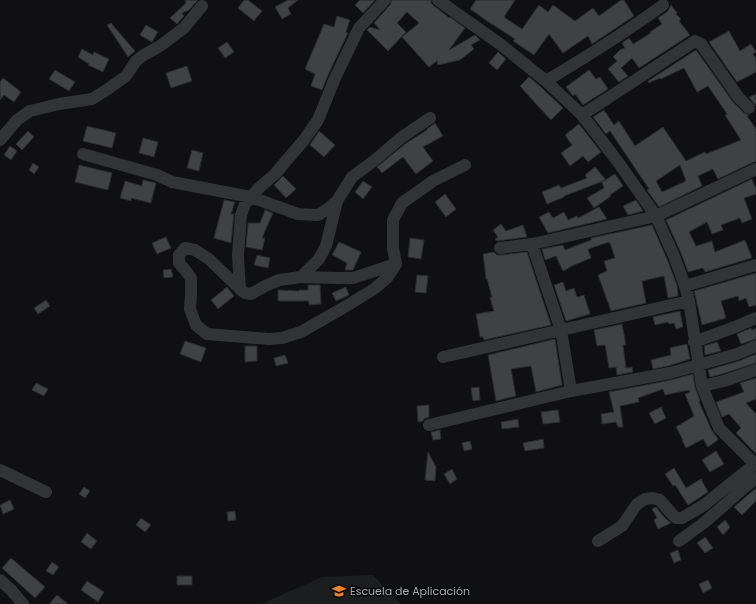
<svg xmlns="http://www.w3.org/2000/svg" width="756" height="604" viewBox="0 0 756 604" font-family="Poppins,sans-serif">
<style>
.built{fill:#1c1d1f}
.building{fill:#3f4145;stroke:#2a2b2e;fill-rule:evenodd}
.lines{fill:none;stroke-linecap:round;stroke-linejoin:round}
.minor{stroke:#313337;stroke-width:12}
.labels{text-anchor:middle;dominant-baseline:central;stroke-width:3.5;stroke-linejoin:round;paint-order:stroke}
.poi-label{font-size:11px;fill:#a2aab2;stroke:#0b0c0d;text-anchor:start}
</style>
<rect width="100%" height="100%" fill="#101012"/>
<path class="built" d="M373 575 401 604H261L322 577Z"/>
<path class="building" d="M185 0H198L189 10 182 13 184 16 177 24 170 18 186 3Z
M244 0H248L262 11 254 21 238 8Z
M288 0H298L288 8 291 14 282 19 275 7Z
M360 0H375L363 13 355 5Z
M392 0H431V3L434 6 446 15 449 18 450 17 465 28 449 50 475 35 480 40 471 45 474 49 460 60 438 65 437 61 429 67 402 37 419 23 407 12 397 23 406 32 388 51 367 30 370 27 380 30 374 23 390 5Z
M476 0H515L504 17 522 29 539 5 548 12 553 5 575 21 593 8 599 16 621 0H624L634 16 592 44 588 36 563 53 549 34 534 55 513 41 515 39 487 21 470 9Z
M671 5 677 13 676 14 681 19 679 21 690 35 639 68 632 58 621 68 628 76 619 82 608 69 617 61 613 57 620 50 625 48 622 43 629 38 633 44 651 33 650 32 662 24 658 18 668 11Z
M337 16 350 20 346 32 348 33 328 75 322 90 311 86 315 74 305 69 324 24 334 27Z
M111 23 135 51 128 57 107 25Z
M146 25 158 32 152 42 140 35Z
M729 31 740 51 751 44 756 52 753 54 756 59V72L737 82 709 42Z
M227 42 234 52 225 58 218 48Z
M82 49 93 55 94 52 109 59 103 72 88 65 89 64 78 57Z
M696 50 733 102 744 113 749 115 747 116 756 129V161L718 179 713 169 698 176 702 186 659 207 649 193 647 190 649 189 610 131 606 134 593 117 604 110 614 125 619 121 635 146 663 127 686 161 705 152 706 154 741 140 725 115 727 114 708 86 697 92 684 68 661 79 660 78 649 83 648 81ZM680 165 686 181 662 192 656 181Z
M498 52 506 59 497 70 489 63Z
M187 66 192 81 171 88 166 73Z
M55 70 75 82 69 91 49 79Z
M589 70 596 79 600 77 608 89 583 105 575 94 573 96 566 87Z
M529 77 541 87 563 108 551 120 536 104 520 86Z
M3 78 21 92 14 102 4 95 0 100V82Z
M756 94V106L749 97Z
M435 123 443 136 423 147 433 161 416 174 403 157 382 173 377 167 405 144 427 130V129Z
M579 124 601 152 588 162 583 156 570 166 561 153 572 145 565 135Z
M87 126 116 133 112 148 83 141Z
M28 131 34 137 22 150 16 144Z
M319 131 335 145 324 157 310 145Z
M143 138 158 142 154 157 139 153Z
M10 146 17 151 11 160 4 155Z
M192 150 203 153 199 171 187 168Z
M33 163 39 167 34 174 29 170Z
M79 165 112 173 108 190 75 182Z
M595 167 606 180 564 196V197L547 204 542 192 559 185 561 188 587 178 585 175Z
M615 174 623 186 610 195 611 196 594 208 587 198 604 188 602 182Z
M283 176 296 189 286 198 274 185Z
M752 179 755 187 756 186V194L744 198 752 219 742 223 740 218 721 225 723 230 712 234 707 222 689 232 696 246 712 241 715 252 745 240 752 258 705 272 703 268 688 272 681 253 666 220Z
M143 180 156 183 151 203 131 198V201L120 198 125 181 142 186Z
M363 181 372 187 363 199 355 192Z
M445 194 456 209 446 217 435 202Z
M224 200 235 202 231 214H234L231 243 214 238Z
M636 200 643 211 628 215 623 206Z
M599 207 607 219 548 233 539 217 549 212 553 218 564 212 568 220 577 216 578 218Z
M265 210 273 213 262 238H265L262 250 246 247 248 223H260Z
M501 224 506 231 523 225 527 237 497 241 495 239 498 237 493 230Z
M652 225 667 259 677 285 678 296 668 298 664 276 642 281 646 303 611 311 598 275 607 271 604 261 615 258 610 243 609 244V242L588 249 591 258 572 266 563 271 556 256 545 260 542 249 563 245 565 250 591 240V238Z
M166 237 171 248 157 254 152 243Z
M410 238 424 240 421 259 408 257Z
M339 242 361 252 353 270H345L347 263 332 255Z
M494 252 497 255H501L527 252 551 325 484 340 483 337H480L476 314 494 311 490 298 492 297 487 279H486L483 254Z
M257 255 270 258 268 268 254 265Z
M171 269 173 277 164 278 163 270Z
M756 273V305L749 307 746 298 739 301 738 296 721 301 726 318 702 325 694 291Z
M417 275 428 276 426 293 415 292Z
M563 282 566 291 574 288 577 297 584 295 590 314 566 321 554 285Z
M308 285H320L321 304 309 305V301H278V290L299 291V290H308Z
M227 287 234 296 218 309 211 300Z
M346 287 349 295 336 301 332 293Z
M46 300 50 306 38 314 34 308Z
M680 311 683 327 676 329 674 323 669 324 668 322 655 325 653 317Z
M622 324 626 345H623L626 368 632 367 633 372 617 375 616 367 609 368 605 345 597 346 594 330Z
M751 328 752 330 756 328V339L741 344 737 334Z
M555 339 562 385 536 392 531 366 511 369 516 396 496 401 488 355Z
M185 341 206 348 201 362 180 354Z
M717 342 721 351 705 355 704 346Z
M687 344 690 359 668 366 653 369 651 360 671 355 670 348Z
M245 346H257V361L245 362Z
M756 354V363L722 374 710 377 708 370 739 361Z
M285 355 288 363 276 366 274 358Z
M693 374 695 387 700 401 699 402 712 431 717 437 718 440 708 447 703 439 686 448 682 440H683L676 427 694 416 685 394 690 392 689 390 665 395 663 389 638 398 639 402 620 406 623 427H618L616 422 602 424 601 414 614 412 609 392 671 380Z
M756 378V399L746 403 756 414V454L736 433 741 428 729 414 722 417 716 402 744 392 740 383Z
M36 383 48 389 44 396 32 390Z
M479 387 480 400 473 401 471 388Z
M429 405V417L424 419 423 421 418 422 417 406Z
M661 407 666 418 655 424 649 413Z
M558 410 560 422 543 424 541 412Z
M518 419 519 427 502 429 501 422Z
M440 430 441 439 433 440 431 432Z
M543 439 544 448 525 451 523 443Z
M470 441 472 449 464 451 462 443Z
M716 451 724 464 710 472 702 460Z
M428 452 436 467 435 481 425 480Z
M674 468 686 488 701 479 708 492 688 505 675 485 673 486 665 474Z
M452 469 457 479 450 484 444 474Z
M84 487 90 491 85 498 79 494Z
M756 488V501L742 515 734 507Z
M10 500 14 509 3 514 0 505Z
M656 507 665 518 671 523 658 529 654 520 657 518 652 509Z
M235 511 236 520 228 521 227 512Z
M141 518 151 525 145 532 136 525Z
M725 520 730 527 723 535 717 527Z
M87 533 97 541 91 549 81 542Z
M705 537 713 548 705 553 697 543Z
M678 550 681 560 674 563 670 553Z
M11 558 45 587 35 598 2 568Z
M52 562 59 567 53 575 46 571Z
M177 576H192V585H177Z
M708 580 712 588 703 593 699 584Z
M87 581 104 592 98 602 81 590Z
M57 595 68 604H49Z"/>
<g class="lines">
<path class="minor" d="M438 0 500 44 546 81 582 115 618 162 656 216 674 256 685 286 689 301 702 386 719 428 756 465
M546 81C586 57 625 33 663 5
M582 115 695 41 701 44 739 98 749 108
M0 140 17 120 30 111 59 104 92 99 108 89 126 76 136 61 144 55 160 46 184 28 202 6
M83 154 157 175 172 182 251 197 298 214 318 215 329 208 337 201 352 177 375 160 402 137 430 118
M532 244 561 330 571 391
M500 248 532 244 656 216 756 169
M396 264 353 278H337L301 277 279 280 265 286 251 294 245 293 240 289 209 259 195 250 185 248 179 255V263L186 271 191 278V295L190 309 196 325 207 334 269 339 282 338 301 332 343 308 374 289 387 278 396 264 393 248V220L402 203 433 181 465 165
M301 277 319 259 326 246 337 201
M685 286 756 265
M240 289 238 255 241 215 245 204 259 188 275 174 304 140 318 120 335 78 359 28 385 0
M694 342 735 327 756 318
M443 357 689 301
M702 386 724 381 756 370
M429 425 571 391 670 373 737 354 756 346
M0 470 46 492
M598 541 622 526 637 504 645 499 653 498 660 500 671 513 676 518H682L704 505 755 464
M679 541 705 522 746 486 756 478
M0 580 11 590 23 604"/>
</g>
<defs>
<symbol id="school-bare" viewBox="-9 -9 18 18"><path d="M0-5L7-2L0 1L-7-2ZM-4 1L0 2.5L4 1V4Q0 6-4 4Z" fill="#ee812b" stroke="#0b0c0d" stroke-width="2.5" paint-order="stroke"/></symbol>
</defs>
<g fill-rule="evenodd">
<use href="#school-bare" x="329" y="581" width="20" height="20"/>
</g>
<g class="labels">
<g class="poi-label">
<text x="350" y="591">Escuela de Aplicación</text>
</g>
</g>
</svg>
